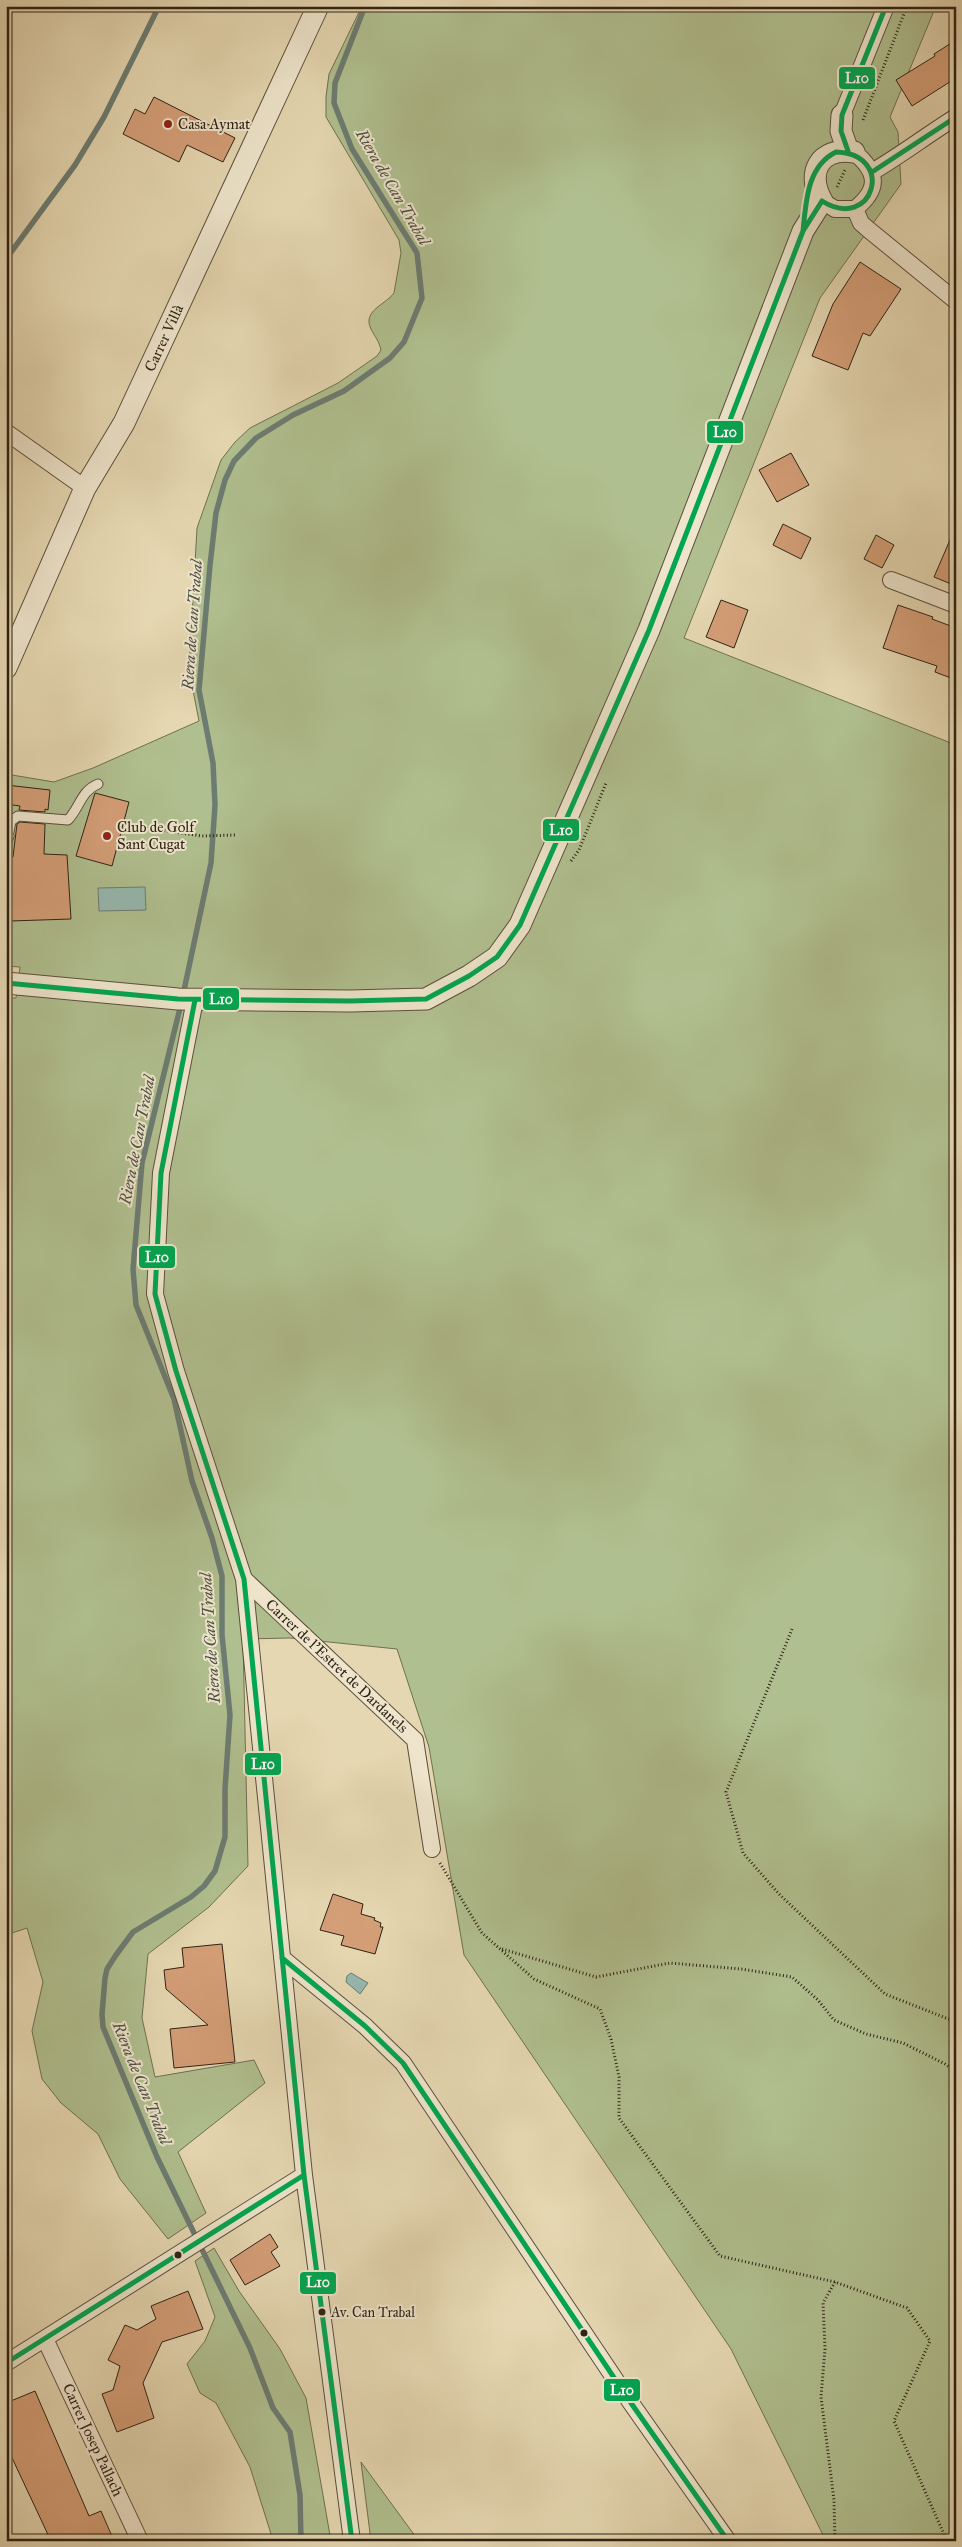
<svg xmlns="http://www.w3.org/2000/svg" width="962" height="2547" viewBox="0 0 962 2547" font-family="'IM FELL Great Primer',serif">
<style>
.green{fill:#b0bf8f;stroke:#6f7052}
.water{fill:#96b8b0;stroke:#6c7c72}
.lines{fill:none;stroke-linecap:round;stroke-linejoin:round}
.stream{stroke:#6c7c72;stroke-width:5.5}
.building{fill:#d49e77;stroke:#2e2215}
.service-casing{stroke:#5c4f3c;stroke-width:11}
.minor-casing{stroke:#5c4f3c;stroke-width:18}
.tertiary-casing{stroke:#5c4f3c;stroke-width:23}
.path{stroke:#2e2215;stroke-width:3;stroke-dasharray:1 2.5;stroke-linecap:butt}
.service{stroke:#eee5cc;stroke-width:9}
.minor{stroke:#eee5cc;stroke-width:16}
.tertiary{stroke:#eee5cc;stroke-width:21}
.bus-1-casing{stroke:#eee5cc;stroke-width:9}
.bus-1{stroke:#00a651;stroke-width:5}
.poi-dot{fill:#8f2418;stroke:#eee5cc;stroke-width:2}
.bus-dot{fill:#2e2215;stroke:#eee5cc;stroke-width:2}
.labels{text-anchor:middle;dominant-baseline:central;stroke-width:4;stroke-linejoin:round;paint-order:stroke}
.bus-label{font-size:14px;fill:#2e2215;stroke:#eee5cc;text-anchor:start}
.poi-label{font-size:15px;fill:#2e2215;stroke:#eee5cc;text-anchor:start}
.street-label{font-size:15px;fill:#2e2215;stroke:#eee5cc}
.water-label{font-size:16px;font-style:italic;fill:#4d4f44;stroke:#eee5cc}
.line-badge{stroke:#eee5cc;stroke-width:2}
.badge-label{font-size:14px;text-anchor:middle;font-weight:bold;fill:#fff}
</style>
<rect width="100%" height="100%" fill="#e5d7b1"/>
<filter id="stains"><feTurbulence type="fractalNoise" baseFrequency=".004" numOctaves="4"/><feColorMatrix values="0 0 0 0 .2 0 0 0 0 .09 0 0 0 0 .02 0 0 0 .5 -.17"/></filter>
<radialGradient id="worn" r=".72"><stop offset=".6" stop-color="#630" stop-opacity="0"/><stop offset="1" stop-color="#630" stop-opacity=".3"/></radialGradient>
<path class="green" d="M362 6H936L890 117 898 132 901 184 820 298 684 638 956 745V2541H826L731 2349 464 1955 429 1747 397 1649 290 1638 243 1639 248 1866 209 1907 148 1954 142 2018 155 2077 254 2060 265 2083 178 2152 206 2213 168 2239 120 2179 98 2134 61 2103 42 2079 32 2031 43 1982 27 1928 6 1935V998H16L20 967 6 966V774L54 782 93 768 199 721 189 670 197 528 221 460 235 442 250 428 338 383 377 356 381 350C379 341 375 337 371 329 362 311 385 305 394 293L401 253 399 240 326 117V97L329 74Z
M214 2248 239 2291 280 2349 306 2398 331 2541H270L271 2534 250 2467 216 2403 200 2393 187 2364 205 2341 215 2317 195 2261Z
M361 2462 418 2540V2541H371Z"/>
<path class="water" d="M145 887 146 910 99 911 98 888Z
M351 1973 368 1983 360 1994 346 1982 347 1976Z"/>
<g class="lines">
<path class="stream" d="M6 259 75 165 104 117 159 6
M183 995 211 863 215 805 213 763 199 690 210 565 216 513 225 480 234 461 256 438 293 415 344 391 390 358 404 342 422 298 417 253 352 149 334 103 335 83 365 6
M181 1004 142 1163 133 1269 136 1305 174 1399 192 1481 212 1538 222 1576V1635L230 1715 225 1789V1837L215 1871 204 1886 191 1897 133 1932 116 1955 107 1969 105 1978 102 2014 103 2027 157 2157 250 2348 273 2408 290 2432 300 2495 301 2541"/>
</g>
<path class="building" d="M956 40V78L912 106 896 80 935 56 934 54Z
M154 97 235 138 223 162 187 145 179 162 123 134 135 109 145 114Z
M860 262 901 289 870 336 863 333 848 370 812 356 833 304Z
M791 453 809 485 777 502 759 470Z
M783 524 811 538 801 559 773 545Z
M956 526V586L934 577Z
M876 535 894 545 882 568 864 559Z
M721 600 748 610 734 648 706 637Z
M898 605 933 617 932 619 956 628V680L935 672 937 666 883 648Z
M6 785 50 790 48 810 45 809V812L19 810 20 806 6 804Z
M95 793 129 802 112 866 76 856Z
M20 822 45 824 44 854 67 855 71 919 10 921 9 895H6V857H13L17 824Z
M333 1894 363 1904 361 1914 375 1918 374 1920 381 1923 380 1927H383L375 1954 341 1945 344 1936 320 1930Z
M222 1944 235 2062 174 2068 170 2029 208 2025 166 1989 164 1970 184 1967 182 1948Z
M270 2234 278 2247 271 2252 280 2266 245 2285 230 2260Z
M188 2291 203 2329 162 2342 143 2383 154 2418 117 2432 102 2394 113 2390 120 2366 108 2360 125 2325 137 2330 156 2319 151 2306Z
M35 2391 89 2516 101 2511 114 2541H51L6 2445V2403Z"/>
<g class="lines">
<defs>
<path id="service" d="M9 832 11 821 18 816 68 820C80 807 81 791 98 784
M6 844 9 836 6 828"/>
<path id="minor" d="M842 115 886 6
M872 172C901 155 927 135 956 117
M822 201 835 209H855C880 189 878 172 854 152
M855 209 861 223 869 230 956 301
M6 432 85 488
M891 580 956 605
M195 1000 161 1173 155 1294 176 1371 244 1579 304 2175 352 2541
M244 1579 415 1740 432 1849
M282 1958 365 2026 403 2063 631 2403 728 2541
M45 2339 140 2541
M6 2363 304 2175"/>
<path id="tertiary" d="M842 115 841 131 848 151
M6 668 85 488 124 423 318 6
M6 983 178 999 350 1001 426 999 469 976 497 957 520 925 649 630 803 231 822 201C806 173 819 147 854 152"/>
</defs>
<use href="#service" class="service-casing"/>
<use href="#minor" class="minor-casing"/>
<use href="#tertiary" class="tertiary-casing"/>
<path class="path" d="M863 120 907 6
M837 187 845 170
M140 827 202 836 235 835
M571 861 579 850 606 783
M792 1629 726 1792 743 1853 779 1894 885 1994 956 2022
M440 1863 482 1933 534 1979 600 2009 611 2039 619 2077V2118L720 2256 835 2282 907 2308 930 2341 894 2421 947 2541
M502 1949 596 1977 670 1963 741 1969 792 1977 818 2000 834 2020 866 2034 903 2043 945 2064 956 2072
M835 2282 823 2303 825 2349 821 2397 834 2500 835 2541"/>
<use href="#service" class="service"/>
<use href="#minor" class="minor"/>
<use href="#tertiary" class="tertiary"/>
<defs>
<path id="bus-1" d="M848 151 841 131 842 115 886 6
M836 152C897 154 873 233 822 201L803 231C806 202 807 166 836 152Z
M872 172 956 117
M6 983 178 999 350 1001 426 999 469 976 497 957 520 925 649 630 803 231
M195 1000 161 1173 155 1294 176 1371 244 1579 304 2175 352 2541
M282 1958 365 2026 403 2063 631 2403 728 2541
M6 2363 304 2175"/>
</defs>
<use href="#bus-1" class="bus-1-casing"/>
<use href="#bus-1" class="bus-1"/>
</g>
<g class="poi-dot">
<circle cx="168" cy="124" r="5"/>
<circle cx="107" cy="836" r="5"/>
</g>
<g class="bus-dot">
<circle cx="178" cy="2255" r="4.5"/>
<circle cx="322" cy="2312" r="4.5"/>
<circle cx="584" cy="2333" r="4.5"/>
</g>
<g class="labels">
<g class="bus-label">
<text x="331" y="2312">Av. Can Trabal</text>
</g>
<g class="poi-label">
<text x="178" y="124">Casa Aymat</text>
<text x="117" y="827">Club de Golf<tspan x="117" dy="17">Sant Cugat</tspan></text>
</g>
<g class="street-label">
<text transform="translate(164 338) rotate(-65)">Carrer Villà</text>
<text transform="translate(337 1666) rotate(43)">Carrer de l'Estret de Dardanels</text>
<text transform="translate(93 2440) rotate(65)">Carrer Josep Pallach</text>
</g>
<g class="water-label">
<text transform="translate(393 187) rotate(60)">Riera de Can Trabal</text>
<text transform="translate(192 625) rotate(-86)">Riera de Can Trabal</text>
<text transform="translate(137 1140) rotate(-79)">Riera de Can Trabal</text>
<text transform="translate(210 1638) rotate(-94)">Riera de Can Trabal</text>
<text transform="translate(142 2083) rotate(68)">Riera de Can Trabal</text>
</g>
</g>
<g class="line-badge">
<rect x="838" y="66" width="38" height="24" rx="5" fill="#00a651"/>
<rect x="706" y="420" width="38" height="24" rx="5" fill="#00a651"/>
<rect x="542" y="818" width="38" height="24" rx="5" fill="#00a651"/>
<rect x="202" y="987" width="38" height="24" rx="5" fill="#00a651"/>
<rect x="138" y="1245" width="38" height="24" rx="5" fill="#00a651"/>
<rect x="244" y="1752" width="38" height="24" rx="5" fill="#00a651"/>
<rect x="299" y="2271" width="38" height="24" rx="5" fill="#00a651"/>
<rect x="603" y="2378" width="38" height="24" rx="5" fill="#00a651"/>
</g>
<g class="badge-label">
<text x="857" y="83">L10</text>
<text x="725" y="437">L10</text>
<text x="561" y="835">L10</text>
<text x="221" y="1004">L10</text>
<text x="157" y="1262">L10</text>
<text x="263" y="1769">L10</text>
<text x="318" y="2287">L10</text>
<text x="622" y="2395">L10</text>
</g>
<rect width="962" height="2547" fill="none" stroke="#e5d7b1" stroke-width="25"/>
<rect x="8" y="8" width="947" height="2532" fill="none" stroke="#2e2215" stroke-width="2.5"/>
<rect x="12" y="12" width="937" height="2522" fill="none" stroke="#2e2215"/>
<rect width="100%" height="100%" filter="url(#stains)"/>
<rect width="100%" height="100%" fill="url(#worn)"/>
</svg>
